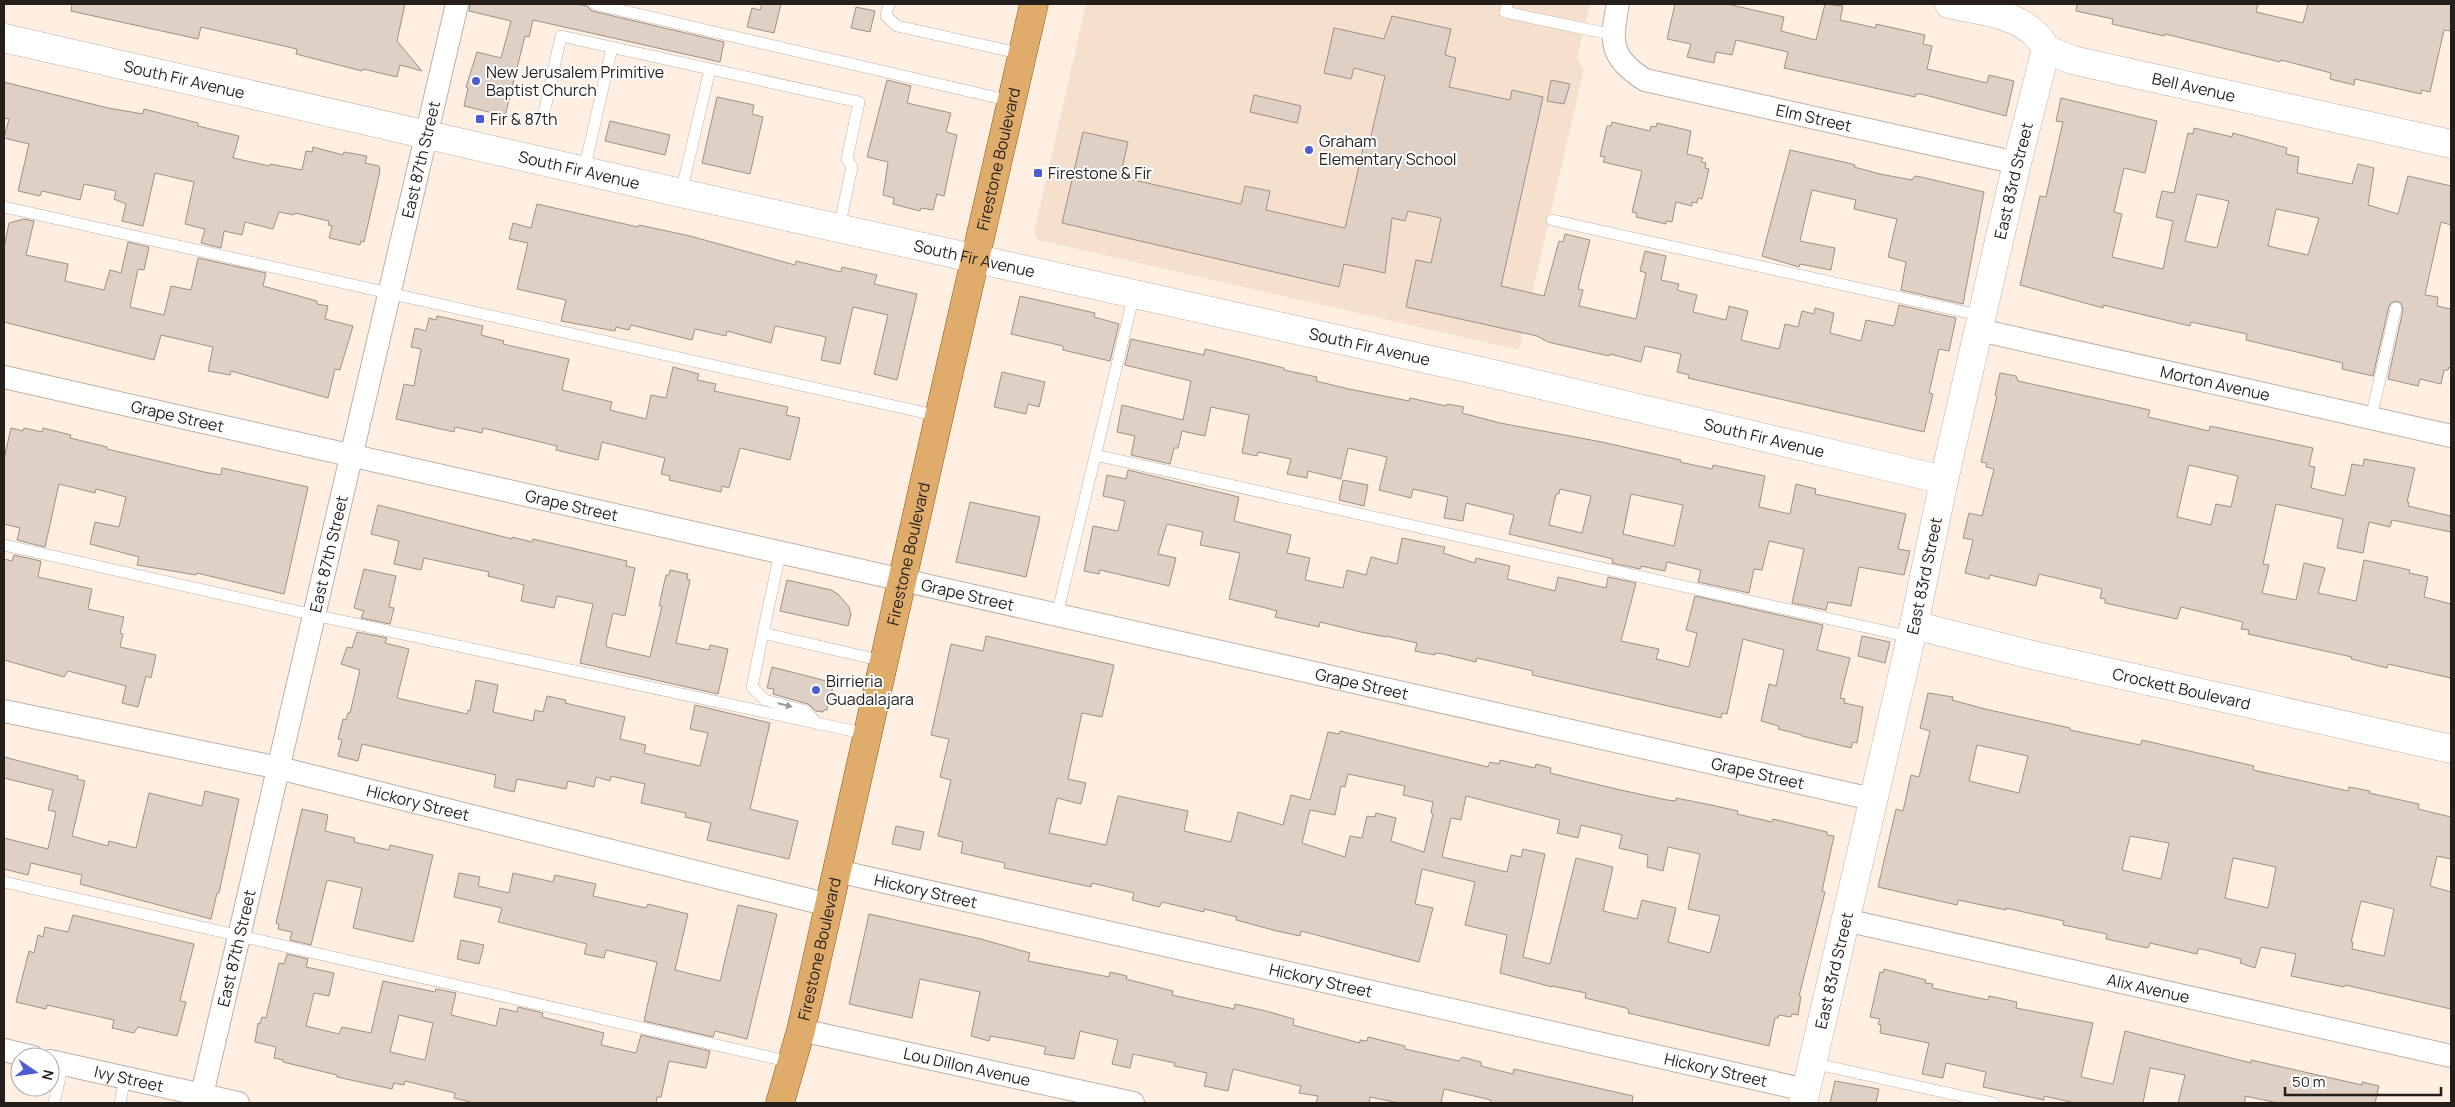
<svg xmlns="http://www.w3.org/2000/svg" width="2455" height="1107" viewBox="0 0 2455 1107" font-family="Manrope,sans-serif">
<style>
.built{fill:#f5e0ce}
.building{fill:#ded0c4;stroke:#9d9085;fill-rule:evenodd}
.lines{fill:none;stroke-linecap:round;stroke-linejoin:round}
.lane-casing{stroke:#beb0a4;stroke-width:12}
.street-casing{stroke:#beb0a4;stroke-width:24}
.secondary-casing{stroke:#beb0a4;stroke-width:29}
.primary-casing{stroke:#90570f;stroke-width:29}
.lane{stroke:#fff;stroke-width:11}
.street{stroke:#fff;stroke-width:22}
.secondary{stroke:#fff;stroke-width:28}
.primary{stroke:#dfac6b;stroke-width:28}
.oneway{fill:#9d9a98}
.poi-dot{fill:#4c5cd2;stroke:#fff;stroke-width:2}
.labels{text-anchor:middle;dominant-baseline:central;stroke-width:4;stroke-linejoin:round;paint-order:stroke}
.poi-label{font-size:16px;fill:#251f1b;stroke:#fff;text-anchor:start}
.street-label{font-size:16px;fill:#251f1b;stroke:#fff}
</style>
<rect width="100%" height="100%" fill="#feefe2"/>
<path class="built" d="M1086 4H1590L1577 59 1584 69 1519 350 1038 240 1034 232Z"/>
<path class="building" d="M72 4H405L397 41 422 71 400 65 397 77 363 69 362 71 296 54 297 49 201 27 198 39 71 11Z
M470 4H575L587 6 592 11 724 42 720 62 533 20 529 37 525 36 505 116 464 106 468 88 466 87 477 52 501 58 511 21 469 11Z
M762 4H781L774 33 747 27 752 8 760 10Z
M1675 4H1727L1784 17 1781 31 1816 40 1825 4 1843 6 1840 20 1876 28V24L1925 35 1923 44 1932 46 1927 69 1987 83 1989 75 2014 81 2006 116 1921 94H1916L1915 97 1784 68 1788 52 1736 40 1732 55 1716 52 1714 63 1687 57 1691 44 1667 39Z
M2077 4H2258L2256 12 2303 23 2308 4H2451V31L2444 30 2430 92 2422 90 2421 94 2355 79 2354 85 2330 79 2331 73 2281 60 2280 62 2165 34 2164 36 2112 24 2113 19 2076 11Z
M856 7 875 11 870 32 851 28Z
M1392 16 1451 29 1445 55 1456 58 1449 87 1510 100 1512 90 1543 97 1501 286 1544 296 1559 241 1563 242 1565 234 1590 240 1578 289 1583 290 1579 306 1636 319 1646 273 1640 271 1645 251 1666 256 1661 280 1679 284 1677 290 1697 295 1693 312 1726 320 1729 306 1748 311 1741 340 1779 349 1785 324 1798 327 1802 311 1814 314 1815 308 1834 313 1830 333 1861 341 1866 320 1894 326 1899 305 1956 318 1949 351 1939 349 1929 393 1933 394 1924 432 1688 378 1689 375 1677 372 1681 354 1645 346 1641 362 1610 354 1609 356 1548 342 1537 336 1406 307 1416 260 1431 263 1441 218 1408 211 1405 221 1392 218 1385 273 1344 264 1339 287 1062 223 1083 132 1128 142 1120 177 1241 204 1245 186 1270 191 1266 210 1345 228 1365 139 1370 140 1385 76 1354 68 1351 79 1324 73 1334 28 1384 39Z
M887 80 911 86 907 103 951 113 946 132 957 135 944 196 937 194 933 210 921 208 920 211 893 204 894 198 883 195 888 162 867 157Z
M1551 80 1570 84 1564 104 1547 101Z
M4 82 108 108 143 114 144 109 198 123V126L239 136 233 158 269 166 270 164 302 170 306 151 312 152 313 147 343 155 344 152 367 156 365 163 379 166 380 171 364 242 361 241 360 245 329 238 332 226 328 225 329 221 295 213 294 215 279 212 273 229 245 222 242 235 224 231 221 248 201 243 205 229 185 224 194 182 155 173 143 226 122 221 126 204 114 199 116 191 84 184 80 200 42 191 40 196 18 191 29 144 4 138 9 119 4 118Z
M1254 95 1301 106 1297 123 1250 112Z
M717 97 754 105 752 114 763 117 750 174 702 163Z
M2061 98 2157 121 2145 173 2124 168 2114 212 2122 214 2112 257 2163 269 2173 221 2156 217 2162 191 2174 193 2188 133 2193 134 2194 128 2232 137 2233 133 2287 148 2286 154 2299 157 2297 173 2352 184 2358 164 2374 168 2368 205 2398 214 2408 176 2451 186V225L2441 222 2425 295 2438 297 2437 306 2451 309V368L2449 367 2448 370H2444L2441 384 2420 379 2418 386 2388 379 2403 310 2401 303 2397 301 2391 303 2389 306 2373 376 2342 369 2343 363 2246 340 2247 334 2191 322 2190 326 2103 305V308L2020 285 2040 196 2046 197 2063 122 2056 121ZM2197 194 2229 201 2217 248 2185 241ZM2276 209 2319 218 2308 255 2268 246Z
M610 121 670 135 665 155 605 141Z
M1612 122 1650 131 1651 126 1656 127 1657 123 1691 131 1687 154 1703 158 1701 162 1706 163 1705 168 1709 169 1702 199 1698 198 1697 203 1692 202V206L1676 202 1672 222 1666 221V224L1636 217 1637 213 1632 212 1642 171 1603 162 1605 157 1600 156 1607 126H1611Z
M1790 150 1848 163 1855 165 1854 167 1880 174 1912 180 1915 176 1921 177 1984 192 1963 304 1901 290 1906 262 1888 257 1897 219 1854 209 1856 200 1812 190 1800 241 1835 248 1831 270 1800 264 1799 267 1762 256Z
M537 204 638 227 639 225 690 236 795 265 796 261 841 272 842 267 877 275 874 284 917 294 897 380 874 374 888 315 853 307 840 364 821 360 826 337 775 326 771 343 727 331 726 336 695 329 692 340 631 325 629 330 616 327 615 331 561 321 566 300 517 289 528 243 509 239 513 223 531 228Z
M24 219 34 221 26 255 68 264 65 281 104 290 110 270 121 273 128 242 149 247 144 270 138 269 130 307 164 315 171 286 191 290 198 258 266 273 263 286 317 301V304L328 306 325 319 353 326 340 370 335 369 328 398 231 371 230 375 208 371 213 347 161 335 154 360 4 322V248L9 223Z
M1020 296 1095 313 1094 317 1119 324 1110 361 1063 350V346L1011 334Z
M437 316 483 326 481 335 504 341 503 344 569 359 562 390 612 402 610 410 646 419 651 395 666 398 673 367 699 374 697 380 716 384 714 391 788 407 786 415 800 418 790 460 740 448 729 488 722 486 721 492 669 480 670 476 661 474 665 458 602 442 598 460 556 450 557 446 483 428 482 433 455 427 454 432 396 419 404 384 414 386 421 349 411 347 415 328 426 331 429 318 436 320Z
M1131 339 1204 355 1205 349 1284 368V370L1317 377 1316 381 1349 389 1409 401 1410 398 1446 406 1447 404 1464 407 1462 413 1500 423 1602 442 1681 460 1680 462 1712 469 1713 465 1765 476 1759 507 1790 514 1796 484 1816 489 1815 494 1906 514 1898 549 1910 551 1904 575 1859 567 1851 606 1828 602 1826 610 1792 603 1804 549 1769 541 1762 570 1754 569 1749 593 1698 582 1701 570 1667 562 1665 571 1641 566 1640 569 1612 563 1613 559 1509 534 1514 515 1466 503 1463 521 1444 518 1448 497 1413 489 1411 498 1379 490 1387 457 1348 448 1341 479 1308 471 1307 478 1287 474 1291 459 1258 452 1257 456 1242 453 1249 415 1211 407 1205 436 1182 431 1178 448H1174L1170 464 1131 455 1135 436 1117 432 1122 405 1183 420 1191 381 1125 365ZM1560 489 1591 496 1582 533 1549 525 1556 494H1559ZM1631 494 1683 505 1674 546 1623 534Z
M1002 372 1045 382 1039 407 1028 404 1026 414 994 407Z
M2000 373 2016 376 2018 381 2150 410 2148 417 2209 431 2210 426 2313 448 2309 466 2315 467 2311 488 2345 496 2352 464 2363 466 2364 459 2415 468 2407 502H2409L2408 506 2451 516V532L2392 520 2390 527 2369 522 2363 553 2337 548 2343 519 2276 504 2263 564 2269 565 2262 593 2296 600 2304 563 2325 568 2318 593 2356 601 2364 560 2410 570 2409 573 2428 577 2424 597 2451 604V678L2388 664 2387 668 2351 659 2352 657 2248 634 2249 630 2241 629 2243 622 2181 607 2177 619 2105 603V599L2100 598 2102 589 2039 574 2036 586 1990 575 1989 579 1965 573 1973 540 1963 538 1969 513 1982 516 1994 469 1986 467 1987 463 1981 462 1997 396 1995 395ZM2189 465 2238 476 2231 507 2216 504 2211 525 2177 517Z
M11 428 23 431 24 428 42 432 43 428 71 435 70 438 107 447V449L204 472 221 475 222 468 308 487 284 594 197 573 196 575 137 565 139 557 90 544 95 522 119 527 126 497 96 489 95 493 59 484 45 547 17 540 20 528 4 524V459Z
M1128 470 1239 497 1234 521 1291 535 1287 553 1310 558 1305 580 1343 588 1347 570 1366 575 1371 557 1397 564 1402 538 1445 547 1443 553 1475 563 1476 558 1510 566 1507 579 1555 591 1558 577 1606 588 1608 577 1636 583 1621 641 1659 649 1656 659 1689 667 1697 633 1686 630 1695 596 1823 625 1817 650 1850 658 1840 698 1845 699 1844 703 1863 707 1857 743 1853 742 1851 748 1802 736V735L1778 729 1779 726 1761 721 1769 684 1776 686 1784 650 1743 639 1727 714 1722 713 1721 718 1532 675 1533 671 1477 658 1476 662 1443 654 1435 653V655L1415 651 1417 643 1386 636V637L1361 632 1320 622 1319 627 1275 617 1277 611 1270 609 1229 599 1240 553 1200 545 1203 532 1167 524 1158 554 1176 558 1169 586 1100 570 1099 574 1084 571 1093 526 1118 531 1125 501 1103 496 1107 475 1126 479Z
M1343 480 1368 485 1364 506 1339 500Z
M970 502 1040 517 1026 577 956 562Z
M378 505 512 539V537L532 542 533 539 627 561 626 566 635 568 625 616 613 613 606 643 607 647 650 657 662 606H659L666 575H669L670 570 688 574 687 579 690 580 676 643 709 650 710 645 728 649 718 694 580 663 593 604 557 596 554 608 521 601 524 585 488 576 489 572 424 558 421 570 394 564 399 541 371 534Z
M14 555 41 561 38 577 92 589 88 609 124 617 120 633 123 634 120 647 156 655 151 678 146 676 138 707 122 703 126 686 68 671 64 677 4 660V559L12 561Z
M364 569 396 576 389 607 394 608 390 624 361 618 364 611 354 608Z
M787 580 831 590 838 594 849 607 851 614 848 626 780 611Z
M357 632 387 638 385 643 409 649 397 698 467 714 468 710 470 711 476 680 498 685 493 712 533 721 535 710 543 712 547 696 566 700 565 703 625 717 620 739 646 745 644 753 700 766 708 733 690 729 695 705 770 723 750 809 798 821 789 859 707 840 711 823 685 817 686 813 641 803 645 784 611 776 610 781 596 777 594 787 568 781 566 789 517 779 514 792 494 787 496 775 362 744 358 761 338 756 342 740 338 739 343 719 346 720 348 713H350L360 670 341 664 347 647 352 648Z
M986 636 1114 665 1102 717 1082 713 1068 779 1086 783 1081 804 1057 798 1049 833 1106 845 1118 796 1188 811 1184 831 1231 842 1238 812 1283 825 1291 795 1310 800 1328 732 1339 734 1340 731 1488 767 1490 762 1499 764 1500 760 1535 768 1536 764 1551 768 1550 773 1616 789 1667 800 1676 801V798L1711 805 1738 811 1737 814 1772 822 1773 819 1827 832V835L1834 836 1822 891 1825 892 1799 996H1801L1798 1015 1792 1014 1791 1017 1779 1015 1778 1018H1775L1769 1046 1628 1013 1629 1010 1626 1008 1585 998 1586 993 1552 986V987L1500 973 1507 935 1465 925 1475 882 1422 869 1415 904 1433 908 1419 962 1301 931 1300 936 1277 931 1236 920 1237 917 1204 909V912L1162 902 1159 907 1132 900 1134 893 1092 883 1091 887 1004 868 1005 863 961 853 963 842 938 836 951 780 940 777 949 739 931 735 951 644 983 651ZM1348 774 1405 786 1403 795 1433 802 1431 813 1433 814 1424 852 1391 841 1396 818 1376 813 1375 817 1367 816 1362 838 1350 836 1345 857 1302 843 1310 810 1335 815 1341 786 1345 787ZM1466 796 1560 820 1557 833 1578 838 1581 825 1622 835 1619 848 1648 855 1647 867 1663 871 1668 847 1700 854 1688 909 1720 916 1710 953 1668 942 1676 908 1642 900 1637 919 1603 911 1613 867 1576 858 1550 964 1523 957 1545 854 1523 849 1521 857 1511 855 1507 872 1442 857 1451 818 1461 820Z
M1862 636 1890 642 1885 663 1858 656Z
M772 667 834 683 827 710H824L823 712 816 711 808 704 773 694 774 689 767 688Z
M1928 693 1953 697 1952 700 1985 709 2070 728V730L2140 745 2142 740 2254 766 2253 770 2348 791 2349 787 2370 791 2369 793 2419 804 2418 809 2451 817V859L2437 856 2430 886 2451 892V1009L2345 985 2344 987 2291 976 2296 954 2261 947 2255 968 2240 963 2241 959 2202 949H2198L2197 954 2150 943 2148 948 2106 939 2107 934 2063 925 2064 921 2006 908V910L1958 900 1957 905 1878 887 1896 809 1903 811 1911 775 1919 777 1930 731 1920 728ZM1977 745 2028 756 2019 793 1969 781ZM2130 836 2169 843 2161 879 2122 870ZM2233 858 2276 867 2268 908 2225 898ZM2361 901 2394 909 2384 956 2352 949 2353 942H2351Z
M4 757 78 776 77 779 85 781 72 836 108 846 109 841 136 848 149 793 202 806 205 791 239 799 219 893H217L211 919 80 884 82 875 31 863 28 875 4 869V838L48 849 56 812 48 810 53 790 4 778Z
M302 809 328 815 325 831 355 838 354 842 389 850 390 845 433 855 413 942 353 928 362 888 327 880 311 945 290 940 292 932 278 929 279 924 276 923Z
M896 826 924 832 920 850 892 844Z
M459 873 480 877 478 886 509 893 513 873 553 882 555 875 596 884 593 896 646 908 648 904 688 914 675 970 720 981 738 905 777 914 747 1039 715 1031 713 1037 644 1021 657 962 606 950 604 958 584 954 587 944 498 922 502 908 454 897Z
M869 914 981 939 1030 953 1028 961 1109 977 1110 972 1127 976 1126 979 1173 991 1172 995 1234 1009 1235 1004 1266 1011 1294 1019 1293 1025 1360 1043V1040L1367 1041 1368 1037 1405 1046V1049L1459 1061 1462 1057 1481 1062V1066L1513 1074 1514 1069 1633 1096 1632 1103H1490L1491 1100 1444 1089 1441 1103H1399L1370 1097 1369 1103H1316L1318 1096 1299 1093 1301 1086 1233 1069 1228 1091 1204 1086 1207 1073 1174 1066 1175 1063 1133 1054 1130 1068 1112 1064 1118 1040 1080 1031 1074 1059 1044 1054 1046 1047 1014 1040 990 1036 989 1041 971 1036 980 992 920 979 912 1018 849 1004Z
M73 915 194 944 180 1001 186 1002 177 1036 138 1027 134 1033 112 1028 114 1020 47 1005 46 1009 16 1002 29 951 34 953 38 935 43 937 45 927 68 932Z
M461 940 484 945 479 964 457 959Z
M287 954 308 959 306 967 334 973 329 996 314 993 306 1026 339 1034 342 1027 371 1033 383 981 435 992 436 989 456 993 451 1015 496 1026 500 1008 517 1012 518 1007 543 1013 542 1017 604 1033 601 1045 636 1053 641 1035 710 1051 706 1068 669 1061 661 1097H657L656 1103H474L454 1098 455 1093 405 1081 404 1085 394 1083 392 1089 337 1077V1075L283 1062V1060L274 1058 276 1047 255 1042 258 1023 260 1024 262 1017 266 1018 279 963 284 964ZM399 1015 433 1023 425 1060 390 1052Z
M1884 969 1926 980 1925 983 1933 984 1932 988 1988 1000 1989 996 2017 1002 2016 1008 2093 1023 2081 1077 2113 1084 2125 1031 2251 1063V1060L2362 1085V1082L2379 1086 2375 1103H2278L2245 1096V1103H2178L2185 1075 2150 1068 2143 1103H2075L2044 1096V1100L1983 1087 1986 1072 1946 1063 1943 1078 1922 1074 1929 1043 1880 1033 1881 1025 1878 1024 1880 1019 1870 1017 1880 972 1883 973Z
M1835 1081 1879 1089 1876 1103H1830Z"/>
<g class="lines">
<defs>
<path id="lane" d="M594 4 1011 101
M889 4 886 16 897 26 1023 54
M1507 4 1505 12 1614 35
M544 113 561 36 859 102 847 159 852 167 839 228
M584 170 612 48
M681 193 710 69
M4 207 939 416
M1552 220 1983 316
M2371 418 2396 308
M1095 455 1911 637
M4 545 314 615 867 734
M780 553 763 633 883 661
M1057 615 1134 294
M763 633 752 687 765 700 806 711 817 724
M4 882 791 1062
M1812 1063 1993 1103
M54 1103 63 1064
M120 1103 125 1078"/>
<g id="street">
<path id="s1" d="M1618 4C1610 42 1610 58 1645 80L2017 163"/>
<path id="s2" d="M1979 330 2451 436"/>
<path id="s3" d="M4 377 1872 799"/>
<path id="s4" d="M4 711 279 768 829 905"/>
<path id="s5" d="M837 871 1806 1090"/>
<path id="s6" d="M1845 920 2451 1056"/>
<path id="s7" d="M801 1030 1133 1103"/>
<path d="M4 1050 33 1057"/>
<path id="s8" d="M50 1061 238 1103"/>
<path id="s9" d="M200 1103 457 4"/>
</g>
<g id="secondary">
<path id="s10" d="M1949 4C1984 12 2029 14 2046 49L2072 60 2451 144"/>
<path id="s11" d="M4 38 681 193 1498 375 1944 480"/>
<path id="s12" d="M1914 625 2032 655 2451 749"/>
<path id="s13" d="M1803 1103 1914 625 1944 480 2017 163 2046 49"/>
</g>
<g id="primary">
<path id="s14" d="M780 1103 801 1030 947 381 1034 4"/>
</g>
</defs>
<use href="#lane" class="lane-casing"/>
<use href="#street" class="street-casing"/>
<use href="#secondary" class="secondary-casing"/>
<use href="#primary" class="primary-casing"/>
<use href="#lane" class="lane"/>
<use href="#street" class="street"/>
<use href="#secondary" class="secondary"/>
<use href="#primary" class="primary"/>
</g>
<defs><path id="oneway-solid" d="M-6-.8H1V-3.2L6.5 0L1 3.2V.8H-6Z" transform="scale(1.25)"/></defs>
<use class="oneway" href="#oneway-solid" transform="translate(785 705) rotate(14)"/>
<g class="poi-dot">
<circle cx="476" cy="81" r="5"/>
<rect x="475" y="114" width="10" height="10" rx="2.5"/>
<circle cx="1309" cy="150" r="5"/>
<rect x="1033" y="168" width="10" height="10" rx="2.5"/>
<circle cx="816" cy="690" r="5"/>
</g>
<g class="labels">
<g class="poi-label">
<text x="486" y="72">New Jerusalem Primitive<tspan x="486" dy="18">Baptist Church</tspan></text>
<text x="490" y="119">Fir &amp; 87th</text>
<text x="1319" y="141">Graham<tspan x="1319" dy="18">Elementary School</tspan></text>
<text x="1048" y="173">Firestone &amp; Fir</text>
<text x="826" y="681">Birrieria<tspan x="826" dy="18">Guadalajara</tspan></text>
</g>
<g class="street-label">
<text stroke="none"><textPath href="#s11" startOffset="185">South Fir Avenue</textPath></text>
<text stroke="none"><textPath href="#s10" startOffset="264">Bell Avenue</textPath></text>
<text stroke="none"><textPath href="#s1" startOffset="262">Elm Street</textPath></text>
<text stroke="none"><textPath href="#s9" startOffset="969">East 87th Street</textPath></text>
<text stroke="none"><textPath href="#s14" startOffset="969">Firestone Boulevard</textPath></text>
<text stroke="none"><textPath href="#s11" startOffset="590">South Fir Avenue</textPath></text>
<text stroke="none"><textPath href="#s13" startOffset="946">East 83rd Street</textPath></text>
<text stroke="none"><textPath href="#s11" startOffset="995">South Fir Avenue</textPath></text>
<text stroke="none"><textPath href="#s11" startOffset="1400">South Fir Avenue</textPath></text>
<text stroke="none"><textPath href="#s2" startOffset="242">Morton Avenue</textPath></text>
<text stroke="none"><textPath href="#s3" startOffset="178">Grape Street</textPath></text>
<text stroke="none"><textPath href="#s11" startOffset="1805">South Fir Avenue</textPath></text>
<text stroke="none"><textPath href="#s3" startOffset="582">Grape Street</textPath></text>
<text stroke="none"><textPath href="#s9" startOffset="564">East 87th Street</textPath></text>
<text stroke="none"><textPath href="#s14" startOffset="564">Firestone Boulevard</textPath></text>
<text stroke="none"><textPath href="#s13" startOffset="541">East 83rd Street</textPath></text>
<text stroke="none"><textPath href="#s3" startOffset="988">Grape Street</textPath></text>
<text stroke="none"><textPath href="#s3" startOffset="1392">Grape Street</textPath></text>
<text stroke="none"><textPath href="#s12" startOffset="275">Crockett Boulevard</textPath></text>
<text stroke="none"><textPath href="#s3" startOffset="1798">Grape Street</textPath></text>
<text stroke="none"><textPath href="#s4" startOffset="424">Hickory Street</textPath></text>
<text stroke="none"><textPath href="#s5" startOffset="91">Hickory Street</textPath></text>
<text stroke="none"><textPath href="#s9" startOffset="159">East 87th Street</textPath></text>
<text stroke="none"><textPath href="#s14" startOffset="159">Firestone Boulevard</textPath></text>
<text stroke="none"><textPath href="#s13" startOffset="136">East 83rd Street</textPath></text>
<text stroke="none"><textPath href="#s5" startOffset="496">Hickory Street</textPath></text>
<text stroke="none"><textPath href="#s6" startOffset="311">Alix Avenue</textPath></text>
<text stroke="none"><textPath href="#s7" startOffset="170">Lou Dillon Avenue</textPath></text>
<text stroke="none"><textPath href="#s5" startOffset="901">Hickory Street</textPath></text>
<text stroke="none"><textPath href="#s8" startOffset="81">Ivy Street</textPath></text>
</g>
</g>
<rect width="2455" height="1107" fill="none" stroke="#251f1b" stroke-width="10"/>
<g transform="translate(35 1072) rotate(103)"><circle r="24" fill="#ffffff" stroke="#a8a5a4"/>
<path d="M0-4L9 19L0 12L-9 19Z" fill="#4c5cd2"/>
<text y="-8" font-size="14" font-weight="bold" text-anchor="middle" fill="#251f1b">N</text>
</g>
<path d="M2285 1087v8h156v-8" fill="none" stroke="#251f1b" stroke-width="2.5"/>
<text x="2292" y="1087" font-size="15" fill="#251f1b" stroke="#ffffff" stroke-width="4" paint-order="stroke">50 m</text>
</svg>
